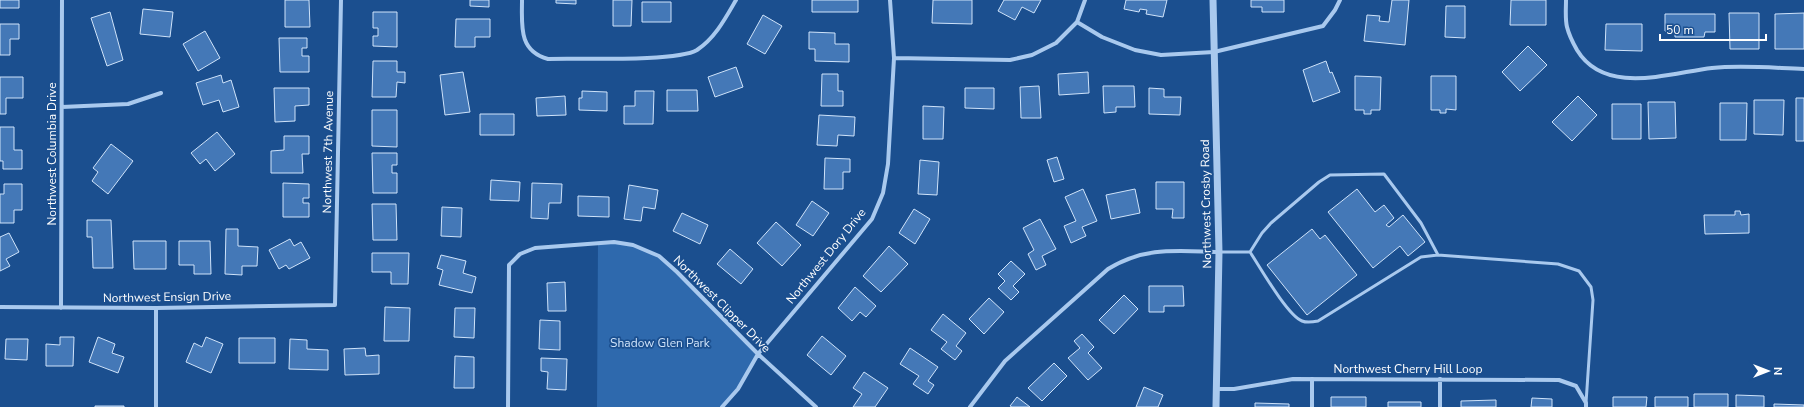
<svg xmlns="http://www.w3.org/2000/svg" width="1804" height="407" viewBox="0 0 1804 407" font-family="'Nunito Sans',sans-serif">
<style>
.green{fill:#2e69ad}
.building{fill:#4478b7;stroke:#cfe3fa}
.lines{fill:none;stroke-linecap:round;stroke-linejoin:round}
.service{stroke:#a9c9ee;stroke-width:3}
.minor{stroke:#a9c9ee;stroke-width:4}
.tertiary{stroke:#a9c9ee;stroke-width:7}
.labels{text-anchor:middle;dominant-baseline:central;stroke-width:3.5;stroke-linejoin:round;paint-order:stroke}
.street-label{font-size:12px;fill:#fff;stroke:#1b4f8f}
.park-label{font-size:12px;fill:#cfe3fa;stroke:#1b4f8f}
</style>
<rect width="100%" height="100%" fill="#1b4f8f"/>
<path class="green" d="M614 242 633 245 659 256 758 354 738 389 722 407H597L598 243Z"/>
<path class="building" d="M0 0H19V8H0Z
M285 0H309L310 27H285Z
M470 0H489V7L470 6Z
M556 0H576V4L556 3Z
M613 0H632L631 26H613Z
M812 0H858V12H812Z
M933 0H972V24L932 23Z
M1004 0H1041L1034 13 1022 7 1015 20 998 11Z
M1126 0H1167L1163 17 1146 14 1147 10 1140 9 1139 12 1124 9Z
M1251 0H1284V12H1262V7H1251Z
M1392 0H1409L1405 45 1364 41 1367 15 1380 16 1379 21 1389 22Z
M1511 0H1546V25H1510Z
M642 2H671V22H642Z
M1446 6H1465V38L1445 37Z
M143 9 173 12 170 37 140 34Z
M110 12 123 60 107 66 91 18Z
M373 12H397V47L373 46V36H378V28H373Z
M1729 13H1759V49H1730Z
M1804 13V49H1775V14Z
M1665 14H1715V32H1705L1704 37H1675V31H1665Z
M763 15 782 26 765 54 747 44Z
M456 19H490V37H475V47H455Z
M0 24H19V39H10V55H0Z
M1606 24H1642V51L1605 50Z
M205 31 220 58 198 71 183 44Z
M809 32 835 33V44H849V62L815 61V49H809Z
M279 38H307V48H302V56H309V72H280Z
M1528 46 1547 65 1520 91 1502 72Z
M373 61H397V72H405V83L397 82 396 97H372Z
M1326 61 1330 73 1332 72 1340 92 1313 102 1303 70Z
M736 67 743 87 715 97 708 77Z
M463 72 470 112 445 115 440 75Z
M1088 72 1089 93 1059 95 1058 74Z
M822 74H838V91H843V106H821Z
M221 75 223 83 231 80 239 107 223 112 219 100 203 105 196 83Z
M1355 76 1381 77 1380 110H1371V114H1364V110H1355Z
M1431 76H1456V110L1446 109V113H1440V110H1431Z
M0 77H23V98H6V114H0Z
M1039 86 1041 118H1021L1020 87Z
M1103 86H1134L1135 107H1116V112L1104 113Z
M274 88H309V105L295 106V121L275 122Z
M965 88H994V109L965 108Z
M1149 88 1164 89V97H1181L1180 115 1149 114Z
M667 90H697L698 111H667Z
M582 91 607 92V111L579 110V98H582Z
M635 91H654L653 124H624V106H635Z
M565 96 566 115 537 116 536 98Z
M1578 96 1597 115 1572 141 1552 122Z
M1796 98H1804V141H1796Z
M1754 100H1784L1783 135 1754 134Z
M1648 102H1675L1676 138 1649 139Z
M1720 103H1747L1746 140H1720Z
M1612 104H1641V139H1612Z
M923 106 944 107 943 139H923Z
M372 110H397V147L372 146Z
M480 114H514V135H480Z
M819 115 855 117 854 136 838 135 837 146 817 145Z
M0 127H14V150H22V169H3V161H0Z
M217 132 235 154 215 171 206 159 200 164 191 153Z
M284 136H309V154H302L303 173H271V151L284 150Z
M111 144 133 161 108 194 92 181 98 172 93 168Z
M372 153H397V165H392V173H397V193H373Z
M1057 157 1064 179 1054 182 1047 160Z
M825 158 850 159V172H843V189H824Z
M920 160 939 162 937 195 918 194Z
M491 180 520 182 519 201 490 200Z
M1156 182H1184V218H1172L1173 209H1156Z
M283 183 309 184V198H303V203H309V217H283Z
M532 183 562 184 561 203H549L548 219 531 218Z
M4 184H22V210H14V223H0V194H4Z
M629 185 658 190 655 209 643 207 641 221 624 219Z
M1083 189 1097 221 1082 227 1086 236 1071 243 1064 226 1076 221 1065 197Z
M1135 189 1140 213 1111 219 1106 195Z
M1357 189 1375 212 1384 205 1394 218 1386 225 1389 227 1403 215 1425 242 1408 256 1400 246 1373 268 1328 212Z
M578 196 609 197V217L578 216Z
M812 201 829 213 813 236 796 225Z
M372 204H396L397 240H373Z
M442 207 462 208 461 237 441 236Z
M914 209 930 219 915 244 899 233Z
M1735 211H1740L1741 215 1749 214V233L1705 234 1704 215H1735Z
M682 213 708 225 700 244 673 231Z
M1040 219 1056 249 1042 256 1046 265 1036 270 1028 254 1034 250 1023 228Z
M87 220H111L113 268H93L92 237H87Z
M776 222 801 245 782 266 757 243Z
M226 229H238V246L258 247 257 266H242V275L225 274Z
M1312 229 1320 239 1325 235 1357 275 1307 315 1267 265Z
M9 233 19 252 6 259 10 266 0 271V237Z
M290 239 294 246 301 242 310 258 289 269 286 265 279 269 269 250Z
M133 241H166V269H134Z
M179 241H210L211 274H194V265H179Z
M889 246 908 264 881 292 863 276Z
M730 249 753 269 741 284 717 264Z
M372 253H409L408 284H391V272H372Z
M441 255 466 261 463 273 476 277 472 293 439 285 443 270 437 268Z
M1011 261 1025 274 1013 286 1019 292 1011 300 998 288 1005 281 998 274Z
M565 282 566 311H548L547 283Z
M1149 286H1183L1184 306H1164V312H1149Z
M855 287 876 306 866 317 860 312 852 321 838 308Z
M1124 295 1138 309 1114 334 1099 320Z
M989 298 1004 312 984 334 969 319Z
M385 307 410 308 409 341H384Z
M455 308H475L474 338 454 337Z
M943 314 966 333 956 346 962 351 955 360 941 349 947 342 931 330Z
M540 320 560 321V350L539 349Z
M1082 334 1094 347 1088 353 1102 368 1088 380 1068 358 1080 348 1074 341Z
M822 336 846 356 831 375 807 355Z
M60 337H74L73 366H46V344L60 345Z
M98 337 115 344 112 353 124 357 118 373 89 362Z
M206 337 223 344 211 373 186 362 194 343 202 347Z
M239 338H275V363H239Z
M6 339H28L27 360 5 359Z
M290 339 307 340V349L328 350V370L289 369Z
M365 348 366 356 379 355V374L345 375 344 349Z
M910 348 938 367 928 381 934 385 928 394 913 384 919 376 900 364Z
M455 356 474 357V388H454Z
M541 358 567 359 566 390 547 389 548 372 541 371Z
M1054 363 1067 376 1042 401 1028 388Z
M864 372 888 388 875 407H853L862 394 853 388Z
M1144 387 1163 395 1158 407H1136Z
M1694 394H1728V407H1694Z
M1736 395 1764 396V407H1736Z
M1017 397 1030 407H1012L1010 406Z
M1331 397H1366V407H1331Z
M1613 397H1647L1646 407H1613Z
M1655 397H1688V407H1655Z
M1532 398 1552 399V407H1531Z
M1496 400V407H1461V401Z
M1388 402H1421V407H1388Z
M1255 403 1289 404V407H1255Z
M1774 404 1804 405V407H1774Z
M95 406H124V407H95Z"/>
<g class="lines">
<path class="service" d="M1220 252H1250
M1250 252C1260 267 1287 315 1302 321 1307 323 1313 322 1318 321L1421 257 1438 255 1558 264 1579 271 1591 287 1593 300 1586 403
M1250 252 1262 233 1271 223 1319 182 1330 175 1384 174 1421 223 1438 255"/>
<path class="minor" d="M522 0C522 25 518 51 548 59 577 58 677 62 697 50 715 38 725 19 736 0
M1566 0C1566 9 1565 19 1567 27 1569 35 1573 43 1577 50 1605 96 1669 73 1712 68 1742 65 1774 68 1804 69
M1077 22 1085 0
M894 58 1010 60 1032 55 1056 43 1077 22 1102 37 1135 50 1161 55 1214 52 1323 26 1335 10 1340 0
M62 107 128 104 161 93
M0 307 156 308 335 305 341 0
M61 308 62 0
M156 308V407
M1312 379V407
M1440 379V407
M1217 389H1234L1293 379 1559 380 1576 386 1586 403V407
M508 407 509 265 520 254 535 248 614 242 633 245 659 256 677 272 758 354 816 407
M722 407 738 389 758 354 872 219 883 193 888 164 894 58 890 0
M970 407 1005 361 1108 269C1146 246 1177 251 1219 252"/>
<path class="tertiary" d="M1213 0 1219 252 1216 407"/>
</g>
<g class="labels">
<g class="street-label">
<text transform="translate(328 152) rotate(-89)">Northwest 7th Avenue</text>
<text transform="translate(52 154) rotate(-90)">Northwest Columbia Drive</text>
<text transform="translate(1206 204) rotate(-91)">Northwest Crosby Road</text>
<text transform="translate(826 256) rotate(-51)">Northwest Dory Drive</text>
<text transform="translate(167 297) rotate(-1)">Northwest Ensign Drive</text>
<text transform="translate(722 304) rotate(45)">Northwest Clipper Drive</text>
<text x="1408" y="369">Northwest Cherry Hill Loop</text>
</g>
<g class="park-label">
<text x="660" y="343">Shadow Glen Park</text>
</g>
</g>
<g transform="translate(1768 371) rotate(90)" stroke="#1b4f8f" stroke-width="3" paint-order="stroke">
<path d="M0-3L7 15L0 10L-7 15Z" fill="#ffffff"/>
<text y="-6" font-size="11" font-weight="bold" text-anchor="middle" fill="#ffffff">N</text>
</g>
<path d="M1660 34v6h106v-6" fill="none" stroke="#ffffff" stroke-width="2"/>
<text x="1666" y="34" font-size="12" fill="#ffffff" stroke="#1b4f8f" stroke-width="3" paint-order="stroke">50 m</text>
</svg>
